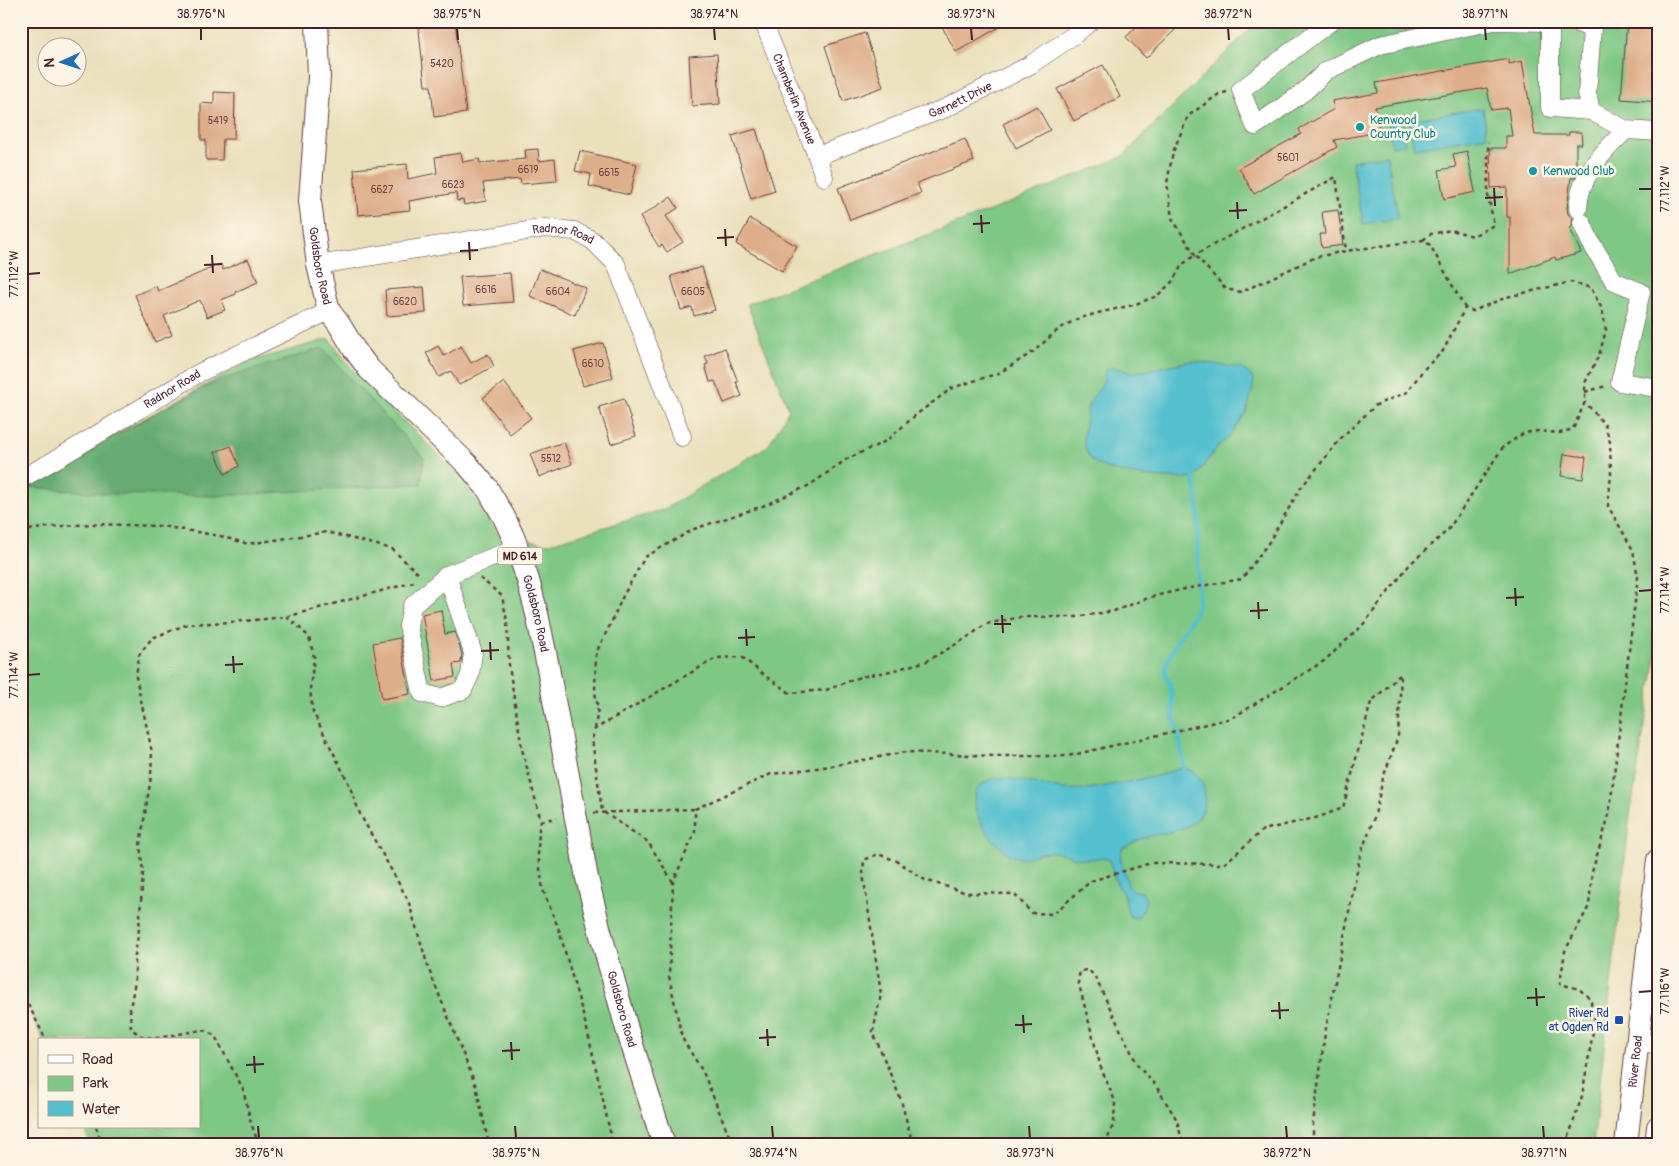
<svg xmlns="http://www.w3.org/2000/svg" width="1679" height="1166" viewBox="0 0 1679 1166" font-family="Pangolin,sans-serif">
<style>
.green{fill:#7ec784;stroke:#647358}
.forest{fill:#66ac72;stroke:#58664e}
.water{fill:#54c0cf;stroke:#4f707d}
.lines{fill:none;stroke-linecap:round;stroke-linejoin:round}
.stream{stroke:#54c0cf;stroke-width:4.5}
.building{fill:#deae8a}
.minor-casing{stroke:#623c41;stroke-width:19}
.major-casing{stroke:#623c41;stroke-width:24}
.path{stroke:#623c41;stroke-width:2.5;stroke-dasharray:4 4;stroke-linecap:butt}
.minor{stroke:#fff;stroke-width:18}
.major{stroke:#fff;stroke-width:22}
.ticks{fill:none;stroke:#4a1f2b;stroke-width:2}
.culture-dot{fill:#0f9aa8;stroke:#fcf5e5;stroke-width:2}
.transit-dot{fill:#1a4fb4;stroke:#fcf5e5;stroke-width:2}
.labels{text-anchor:middle;dominant-baseline:central;stroke-width:5;stroke-linejoin:round;paint-order:stroke}
.number-label{font-size:10px;fill:#6f4343}
.shield{fill:#fcf5e5;stroke:#7f5f63;stroke-width:1}
.shield-label{font-size:11px;font-weight:bold;fill:#4a1f2b}
.street-label{font-size:12px;fill:#4a1f2b;stroke:#fcf5e5}
.culture-label{font-size:12px;fill:#0d838f;stroke:#fcf5e5;text-anchor:start}
.transit-label{font-size:12px;fill:#164399;stroke:#fcf5e5;text-anchor:end}
.neatline{fill:none;stroke:#4a1f2b;stroke-width:2}
.ticks-label{font-size:12px;text-anchor:middle;fill:#4a1f2b}
</style>
<rect width="100%" height="100%" fill="#fcf5e5"/>
<filter id="ink" filterUnits="userSpaceOnUse"><feTurbulence type="fractalNoise" baseFrequency=".02" numOctaves="2"/><feDisplacementMap in="SourceGraphic" scale="10" xChannelSelector="R" yChannelSelector="G"/><feConvolveMatrix kernelMatrix="1 2 1 2 8 2 1 2 1" color-interpolation-filters="sRGB"/></filter>
<filter id="wash" filterUnits="userSpaceOnUse"><feTurbulence type="fractalNoise" baseFrequency=".0096" numOctaves="4" result="noise"/><feDisplacementMap in="SourceGraphic" scale="20" xChannelSelector="R" yChannelSelector="G"/><feGaussianBlur stdDeviation="1.12" result="paint"/><feColorMatrix in="noise" values="0 0 0 0 0 0 0 0 0 0 0 0 0 0 0 0 0 1.4 0 .05"/><feComposite in="paint" operator="in"/></filter>
<g filter="url(#wash)">
<rect width="100%" height="100%" fill="#eae0bc"/>
<path class="green" d="M1258 21H1658V644L1630 815 1593 1145H91L83 1127H199V1040H43L21 992V489L88 449 248 362 329 339 355 373 460 476 498 534 544 544 554 542 663 510 768 446 789 410 747 304 992 210 1122 157Z"/>
<path class="forest" d="M322 348 424 458 421 484 213 496 113 494 28 487 157 412 220 380Z"/>
<path class="water" d="M1483 108 1487 136 1414 148 1409 120Z
M1402 123 1405 144 1392 146 1388 126Z
M1387 155 1398 218 1363 224 1352 161Z
M1191 361 1241 368 1247 372 1254 380 1252 392 1246 413 1228 438 1220 444 1194 478C1171 480 1110 476 1093 461 1081 449 1083 434 1086 418 1087 415 1087 410 1088 407 1094 390 1104 392 1105 370L1114 367 1131 373Z
M1179 768C1186 768 1194 771 1199 777 1204 782 1205 791 1205 798 1205 831 1170 831 1147 837 1138 839 1131 844 1123 848 1116 860 1127 873 1128 886L1132 890 1143 893 1146 899 1143 910 1137 918 1130 917 1127 910 1126 900 1116 881 1109 860C1102 856 1092 860 1083 859 1072 858 1062 851 1050 852 1033 852 1024 865 1006 852 987 838 954 792 992 779 1006 775 1046 787 1063 789 1083 791 1101 787 1120 783 1140 779 1160 777 1179 768Z"/>
<g class="lines">
<path class="stream" d="M1184 768 1178 731 1174 720 1170 682 1165 676 1166 664 1177 641 1189 623 1198 605V506L1194 478"/>
</g>
<g id="blocks">
<path class="building" d="M418 21H455L466 113 434 117 431 86H425Z
M939 21H1010L956 52Z
M1142 21H1167L1175 30 1146 58 1126 37Z
M1627 21H1658V102L1621 99Z
M865 33 883 87 843 101 825 46Z
M717 54 720 104 692 106 689 56Z
M1509 59V64L1522 61 1535 135H1569V132H1581L1582 144H1576V174L1575 178H1571L1567 208 1568 214 1573 218 1572 227 1570 228 1581 253 1556 260 1555 257 1510 274V217H1507V187L1491 188 1490 148H1506V136H1512L1508 108 1491 110 1487 88 1375 107 1380 132 1334 140 1337 147 1254 194 1239 168 1301 134 1299 129 1334 109 1332 101 1378 93 1376 83Z
M1103 65 1120 97 1074 121 1057 89Z
M214 92 235 93 234 139H223L222 160H206V140H201V103L214 104Z
M1037 106 1050 130 1016 148 1003 124Z
M756 129 775 191 751 199 732 136Z
M965 139 974 161 917 183 921 193 850 220 838 188Z
M538 149 539 161 555 159 557 181 521 184 520 179 483 183 486 201 464 205 463 200 457 201 456 193 409 201 410 210 358 215 354 169 407 164 408 179 437 173 435 157 461 153 463 162 479 159 480 163 526 159 525 150Z
M580 151 637 164 630 195 589 186 591 174 575 171Z
M1467 151 1475 192 1444 199 1439 170 1456 167 1453 154Z
M671 197 678 208 666 216 683 242 667 252 662 245 659 247 640 217Z
M1338 210 1343 245 1322 248 1320 234H1325L1322 212Z
M750 219 797 246 782 271 736 244Z
M248 259 258 282 235 292 236 294 221 300 225 310 207 317 200 300 164 316 172 335 155 342 135 295 156 286 158 291 221 264 223 270Z
M702 267 715 310 694 316 692 307 681 310 671 276Z
M540 269 586 288 575 315 530 296Z
M510 273 513 302 463 306 460 277Z
M424 287 426 313 387 316 385 290Z
M603 343 613 378 583 386 574 351Z
M438 346 444 356 461 346 471 363 488 354 494 366 459 385 451 371 439 377 426 353Z
M725 348 738 382H736L742 396 724 403 715 381 710 382 705 365 708 364 705 356Z
M504 382 531 418 510 434 483 398Z
M624 399 636 436 611 444 599 407Z
M564 442 572 464 539 477 530 454Z
M231 446 239 466 225 474 215 452Z
M1564 454 1586 457 1583 479 1561 476Z
M441 610 445 634 455 632 462 654 461 663 453 664 455 677 434 681 422 614Z
M400 638 410 694 382 699 373 643Z"/>
</g>
</g>
<g filter="url(#ink)">
<use href="#blocks" fill-opacity="0" stroke="#623c41" stroke-width="1"/>
<g class="lines">
<defs>
<g id="minor">
<path id="s1" d="M763 21 817 156 824 177"/>
<path d="M1331 21 1241 90 1255 126 1305 91 1326 71 1380 45 1494 21 1549 22"/>
<path d="M1550 21V108L1591 111 1626 130 1658 132"/>
<path d="M1573 21 1592 29 1587 93 1591 111"/>
<path id="s2" d="M817 156 946 108 1030 65 1074 35 1091 21"/>
<path d="M1578 209C1579 175 1603 152 1626 130"/>
<path d="M1582 223 1590 241 1614 281 1641 292 1620 382 1658 388"/>
<path id="s3" d="M318 265 545 228 574 231 592 240 616 264 682 437"/>
<path id="s4" d="M21 479 60 457 199 373 329 311"/>
<path d="M447 575 473 653 470 675 463 690 441 698 422 693 408 626 412 606 447 575 517 548"/>
<path d="M1638 1041 1658 1045"/>
</g>
<g id="major">
<path id="s5" d="M317 21 319 77 310 201 318 265 329 311 339 324 354 349 369 369 467 464 487 488 504 517 514 539 528 580 537 614 546 657 587 878 601 935 627 1029 664 1145"/>
<path id="s6" d="M1626 1145 1658 860"/>
<path d="M1656 1145 1658 1127"/>
</g>
</defs>
<use href="#minor" class="minor-casing"/>
<use href="#major" class="major-casing"/>
<path class="path" d="M1227 92 1219 94 1188 116 1173 152 1167 183 1172 218 1195 255 1336 177 1346 251
M1423 240 1431 234 1451 230 1473 236 1494 225 1488 195V142
M1585 392 1606 386
M21 531 49 527 92 524 161 526 220 536 248 544 327 532 392 549 421 576
M480 578 502 596 507 621 509 666 522 749 541 821 539 829 538 855 543 890 559 930 587 1029 613 1145
M286 617 297 625 309 637 314 657 310 690 313 712 348 782 360 814 408 900 429 970 476 1086 489 1145
M595 729 598 708 595 692 596 653 611 623 623 596 645 557 694 529 763 506 810 485 847 459 886 441 917 414 952 388 999 373 1033 352 1059 329 1077 319 1098 313 1133 305 1157 296 1172 282 1182 265 1195 255 1226 289 1241 292 1316 257 1346 251 1423 240 1430 245 1465 308
M594 813 695 809
M541 821 557 818
M673 882 648 842 602 811 592 739 595 729 716 658 742 657 764 675 790 693 826 690 860 677 891 671 927 661 965 639 986 624 1021 617H1076L1114 611 1151 597 1184 589 1242 579 1269 542 1300 489 1321 463 1343 436 1376 405 1407 392 1424 369 1443 351 1465 308 1473 311 1507 297 1571 282 1591 288 1602 309 1606 330 1599 355 1585 383V402L1573 429 1560 433 1538 431 1524 433 1503 447 1448 530 1410 564 1362 626 1324 661 1232 718 1068 756H993L906 752 831 766 771 774 695 809V832L673 882 669 976 682 1038 703 1072 733 1145
M21 990 46 1040
M96 1127 103 1145
M259 1145 251 1123 243 1089 215 1036 207 1031 201 1030 158 1038 143 1037 131 1029 130 1008 135 982V954L139 929 143 873 140 845 151 777 152 752 136 677 139 655 152 638 188 624 233 622 286 617 414 582
M913 1145 901 1100 873 1032 881 994 863 874 864 860 878 854 897 861 925 880 967 893 1014 894 1032 913 1053 914 1091 881 1151 863 1224 864 1263 830 1319 817 1343 808 1371 702 1401 674 1398 737 1383 778 1375 815 1360 856 1325 1033 1313 1123V1145
M1105 1145 1114 1123 1115 1101 1101 1068 1078 981 1080 971 1088 970 1094 975 1138 1066 1156 1086 1177 1120 1183 1145
M1566 1145 1582 1096 1595 1020 1590 998 1579 989 1560 984 1565 951 1589 906 1592 872 1609 815 1638 577 1633 550 1608 506 1611 474 1610 442 1605 425 1585 402"/>
<use href="#minor" class="minor"/>
<use href="#major" class="major"/>
</g>
</g>
<path class="ticks" d="M201 28V40M457 28 458 40M714 28 715 40M971 28 972 40M1228 28 1229 40M1485 28 1486 40M1494 188 1495 206M1639 189H1652M1485 198 1503 197M1237 202 1238 219M1229 211 1247 210M981 215 982 233M973 224 990 223M725 229 726 246M717 238 734 237M469 242 470 260M460 251 478 250M212 255 213 273M204 265 222 264M28 274 40 273M1515 588 1516 606M1639 591 1652 590M1506 598 1524 597M1258 602 1259 619M1250 611 1268 610M1002 615 1003 633M994 624H1011M746 629 747 646M738 638 755 637M490 642 491 660M481 651 499 650M233 656 234 673M225 665 243 664M28 675 40 674M1536 988 1537 1006M1639 992 1652 991M1527 998 1545 997M1279 1002 1280 1019M1271 1011 1289 1010M1023 1015 1024 1033M1015 1025 1032 1024M767 1029 768 1046M759 1038 776 1037M511 1042 512 1060M502 1051 520 1050M254 1056 255 1073M246 1065 264 1064M258 1126 259 1138M515 1126 516 1138M772 1126 773 1138M1029 1126 1030 1138M1286 1126 1287 1138M1543 1126 1544 1138"/>
<g class="culture-dot">
<circle cx="1360" cy="127" r="5"/>
<circle cx="1533" cy="171" r="5"/>
</g>
<rect class="transit-dot" x="1614" y="1015" width="10" height="10" rx="2.5"/>
<g class="labels">
<g class="number-label">
<text x="442" y="64">5420</text>
<text x="218" y="121">5419</text>
<text x="1288" y="158">5601</text>
<text x="528" y="170">6619</text>
<text x="609" y="173">6615</text>
<text x="453" y="185">6623</text>
<text x="382" y="190">6627</text>
<text x="486" y="290">6616</text>
<text x="558" y="292">6604</text>
<text x="693" y="292">6605</text>
<text x="405" y="302">6620</text>
<text x="593" y="364">6610</text>
<text x="551" y="459">5512</text>
</g>
<rect class="shield" x="497.5" y="547.5" width="45" height="17" rx="4"/>
<g class="shield-label">
<text x="520" y="556">MD 614</text>
</g>
<g class="street-label">
<text stroke="none"><textPath href="#s1" startOffset="84">Chamberlin Avenue</textPath></text>
<text stroke="none"><textPath href="#s2" startOffset="154">Garnett Drive</textPath></text>
<text stroke="none"><textPath href="#s3" startOffset="249">Radnor Road</textPath></text>
<text stroke="none"><textPath href="#s5" startOffset="246">Goldsboro Road</textPath></text>
<text stroke="none"><textPath href="#s4" startOffset="176">Radnor Road</textPath></text>
<text stroke="none"><textPath href="#s5" startOffset="666">Goldsboro Road</textPath></text>
<text stroke="none"><textPath href="#s5" startOffset="1071">Goldsboro Road</textPath></text>
<text stroke="none"><textPath href="#s6" startOffset="84">River Road</textPath></text>
</g>
<g class="culture-label">
<text x="1370" y="120">Kenwood<tspan x="1370" dy="14">Country Club</tspan></text>
<text x="1543" y="171">Kenwood Club</text>
</g>
<g class="transit-label">
<text x="1609" y="1013">River Rd<tspan x="1609" dy="14">at Ogden Rd</tspan></text>
</g>
</g>
<rect width="1679" height="1166" fill="none" stroke="#fcf5e5" stroke-width="55"/>
<rect x="38" y="1038" width="162" height="90" fill="#fcf5e5" stroke="#b59f9b"/>
<rect x="48" y="1055" width="25" height="8" fill="#ffffff" stroke="#b59f9b"/>
<text x="82" y="1064" font-size="15" fill="#4a1f2b">Road</text>
<rect x="48" y="1076" width="25" height="15" fill="#7ec784" stroke="#b59f9b"/>
<text x="82" y="1088" font-size="15" fill="#4a1f2b">Park</text>
<rect x="48" y="1101" width="25" height="15" fill="#54c0cf" stroke="#b59f9b"/>
<text x="82" y="1114" font-size="15" fill="#4a1f2b">Water</text>
<g transform="translate(62 62) rotate(267)"><circle r="24" fill="#fcf5e5" stroke="#b59f9b"/>
<path d="M0-4L9 19L0 12L-9 19Z" fill="#1f6fb2"/>
<text y="-8" font-size="14" font-weight="bold" text-anchor="middle" fill="#4a1f2b">N</text>
</g>
<rect x="28" y="28" width="1624" height="1110" class="neatline"/>
<g class="ticks-label">
<text x="201" y="18">38.976°N</text>
<text x="457" y="18">38.975°N</text>
<text x="714" y="18">38.974°N</text>
<text x="971" y="18">38.973°N</text>
<text x="1228" y="18">38.972°N</text>
<text x="1485" y="18">38.971°N</text>
<text transform="translate(1665 189) rotate(-90)" y="4">77.112°W</text>
<text transform="translate(14 274) rotate(-90)" y="4">77.112°W</text>
<text transform="translate(1665 590) rotate(-90)" y="4">77.114°W</text>
<text transform="translate(14 675) rotate(-90)" y="4">77.114°W</text>
<text transform="translate(1665 991) rotate(-90)" y="4">77.116°W</text>
<text x="259" y="1157">38.976°N</text>
<text x="516" y="1157">38.975°N</text>
<text x="773" y="1157">38.974°N</text>
<text x="1030" y="1157">38.973°N</text>
<text x="1287" y="1157">38.972°N</text>
<text x="1544" y="1157">38.971°N</text>
</g>
</svg>
